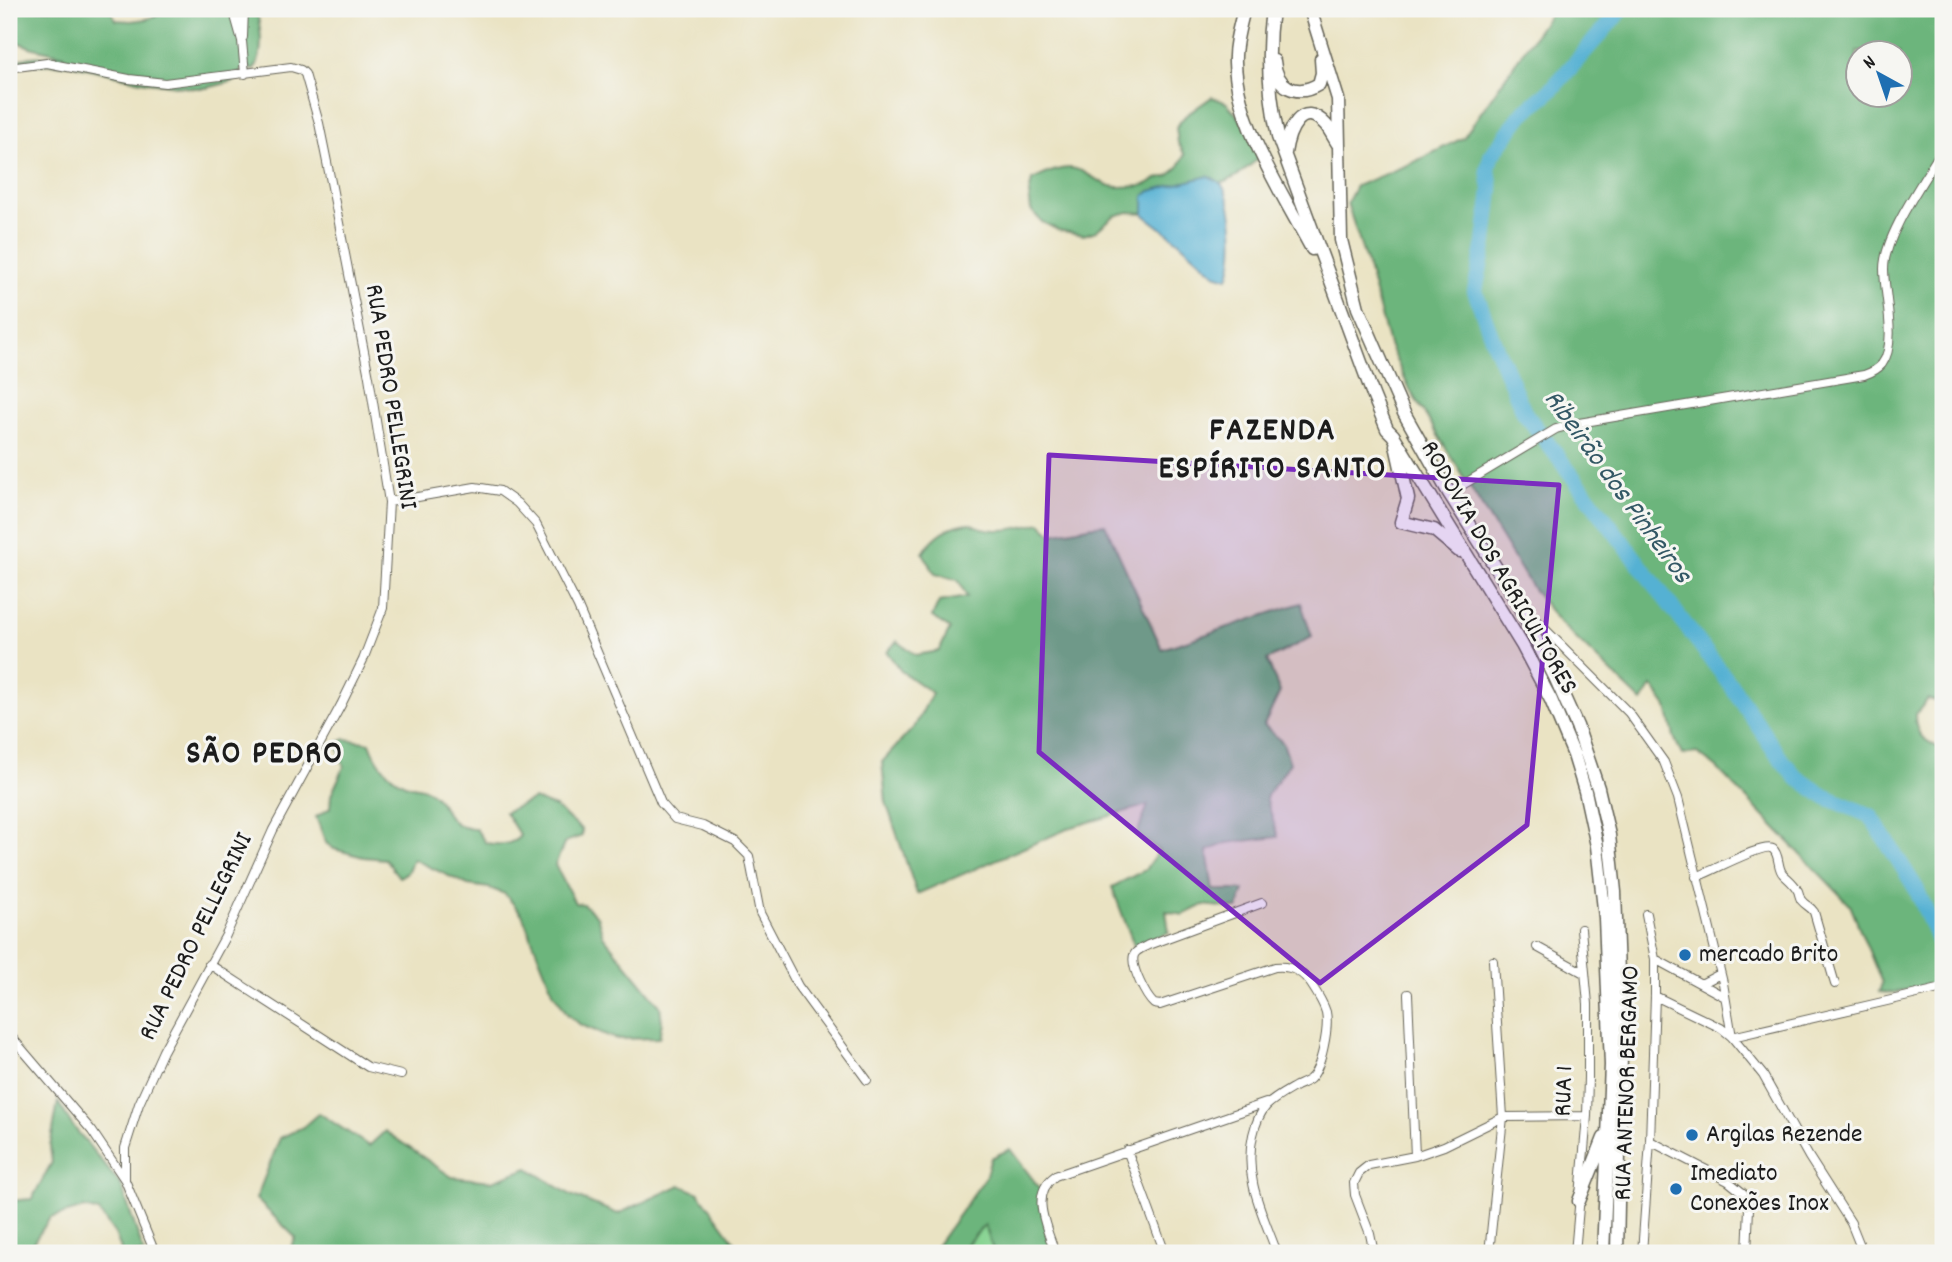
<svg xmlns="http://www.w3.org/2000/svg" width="1952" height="1262" viewBox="0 0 1952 1262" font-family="Dekko,sans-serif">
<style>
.green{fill:#86d391;stroke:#517856;stroke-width:2}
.forest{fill:#6cb57b;stroke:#44684c;stroke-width:2;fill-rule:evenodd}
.water{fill:#55b1d3;stroke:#386678;stroke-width:2}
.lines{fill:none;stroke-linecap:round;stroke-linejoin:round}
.river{stroke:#55b1d3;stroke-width:16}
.street-casing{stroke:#646256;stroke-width:10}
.primary-casing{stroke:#646256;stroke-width:15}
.street{stroke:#fff;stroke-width:8}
.primary{stroke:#fff;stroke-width:12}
.marked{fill:#7b2cbf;fill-opacity:0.2;stroke:#7b2cbf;stroke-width:5;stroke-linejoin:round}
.poi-dot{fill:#1f6fb2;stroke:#f6f6f2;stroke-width:2.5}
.labels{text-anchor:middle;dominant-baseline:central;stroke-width:6;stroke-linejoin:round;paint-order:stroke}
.street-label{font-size:26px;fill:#1c1c1c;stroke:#f6f6f2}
.poi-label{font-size:26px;fill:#1c1c1c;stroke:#f6f6f2;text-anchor:start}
.water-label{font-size:28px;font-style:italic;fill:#335865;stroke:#f6f6f2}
.district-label{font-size:33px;font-weight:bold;letter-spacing:2px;fill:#1c1c1c;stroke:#f6f6f2}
</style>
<rect width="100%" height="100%" fill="#f6f6f2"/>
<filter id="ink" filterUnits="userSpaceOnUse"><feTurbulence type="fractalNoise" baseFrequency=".0143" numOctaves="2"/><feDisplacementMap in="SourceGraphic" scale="14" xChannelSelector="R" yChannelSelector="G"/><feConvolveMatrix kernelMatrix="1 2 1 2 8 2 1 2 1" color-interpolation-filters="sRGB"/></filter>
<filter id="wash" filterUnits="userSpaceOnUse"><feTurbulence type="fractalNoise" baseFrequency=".00686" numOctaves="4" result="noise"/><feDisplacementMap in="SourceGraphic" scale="28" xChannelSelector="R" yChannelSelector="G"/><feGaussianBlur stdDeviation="1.57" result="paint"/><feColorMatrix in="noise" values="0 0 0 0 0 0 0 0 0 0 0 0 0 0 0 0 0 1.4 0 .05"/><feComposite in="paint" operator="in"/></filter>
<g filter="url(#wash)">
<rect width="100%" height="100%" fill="#eae3c3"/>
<path class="green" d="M985 1225 994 1253H958Z"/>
<path class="forest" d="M9 9H110L116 20 131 21 147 19 172 9H256C261 28 265 53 254 70L244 67 234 81 207 88H191L141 81 70 64 13 65 9 62 30 57 65 55 33 48 9 39Z
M1553 9H1943V703L1928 699 1915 715C1915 737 1925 740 1943 750V981L1893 993 1879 992 1882 983 1850 905 1716 767 1697 753 1682 755 1674 737 1667 707 1652 686 1642 702 1560 623 1534 591 1410 390 1389 345 1369 271 1347 203 1356 186 1412 163 1463 138ZM1857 52H1899V94H1857Z
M1212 97 1227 103 1258 141 1263 155 1237 176 1225 182 1193 187 1144 213 1129 212 1114 216 1096 231 1084 235 1058 230 1042 222 1031 210 1029 194 1032 180C1044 175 1056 168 1069 168 1087 168 1100 188 1120 187 1126 186 1136 187 1141 186 1151 184 1156 176 1167 177L1178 168 1185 155 1178 143 1176 127 1185 116Z
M970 523C992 536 1017 528 1041 523L1052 534 1105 524 1162 649 1301 603 1312 637 1267 660 1280 692 1264 725 1283 743 1290 763 1266 797 1278 837 1227 843 1207 851 1213 890H1244L1238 909 1203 905 1183 915 1166 911 1169 932 1135 948 1112 887 1145 870 1159 851 1137 834 1148 805 1072 827 917 894 886 802 882 762 915 726 932 693 901 671 887 652 897 641 916 655 939 651 950 629 932 617 939 602 967 597 958 580 935 574 923 553C934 535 949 525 970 523Z
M345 739 370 743C376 760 387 776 405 784 412 787 421 786 427 790 450 804 442 827 476 829L486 843C499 845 511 846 520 836L505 812 534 799 555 807 582 830V836L565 842 555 865 575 903 583 904 597 916 603 936 660 1006 662 1022 659 1038 616 1039 581 1025 568 1015 553 992 522 914 505 894 489 888 468 885 413 859 407 873 399 877 385 859 363 857 334 849 326 843 316 817 330 808 331 795 344 767 337 743Z
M58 1102 72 1125 121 1185 144 1253H120L121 1249 115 1234 99 1212 84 1208 50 1218 26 1253H9V1201L32 1199 52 1162 50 1147Z
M319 1113 369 1146 385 1131 452 1177 492 1181 528 1168 571 1195 618 1214 680 1185 699 1193 743 1253H288L296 1238 256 1199 280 1138 303 1127Z
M1010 1149 1041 1190 1055 1253H994L985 1225 958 1253H931L985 1178 991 1158Z"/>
<path class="water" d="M1208 176C1213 178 1219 181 1222 185 1235 207 1237 255 1228 278L1215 274 1178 241 1144 215V196L1150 191Z"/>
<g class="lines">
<path class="river" d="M1622 9 1551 90 1522 114 1491 156 1488 169 1491 190 1485 242 1475 291 1494 343 1524 412 1733 688 1777 754 1796 777 1824 796 1871 816 1917 890 1943 952"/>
</g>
</g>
<g filter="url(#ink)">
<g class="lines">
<defs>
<path id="street" d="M233 9 242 41 245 74
M243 37 244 9
M9 68 47 63 129 79 165 83 291 67 301 70 305 74 319 123 331 182 369 377 389 502 383 608 363 660 341 705 273 830 226 935 163 1051 139 1104 125 1148V1180
M1449 493 1556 429 1579 423 1864 375C1870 373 1877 370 1882 364 1898 343 1884 294 1884 269 1884 235 1926 178 1943 148
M389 502 475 487 500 491 517 503 536 524 578 607 661 803 675 819 703 826 735 842 749 856 760 913 798 986 867 1080
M1522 606 1629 713 1664 762 1678 798 1723 983 1732 1037 1763 1075 1809 1157 1851 1223 1863 1253
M1696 877C1709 873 1764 842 1773 849 1780 855 1777 868 1783 874 1789 880 1794 883 1798 891 1799 893 1800 900 1802 901 1806 906 1810 906 1814 912L1835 984
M1262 903 1148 945C1143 948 1136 950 1134 955 1130 966 1146 997 1154 1004L1160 1005 1275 967C1291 965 1302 971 1311 984 1317 993 1323 1002 1326 1012 1329 1027 1322 1068 1310 1079 1306 1082 1300 1084 1296 1086 1270 1101 1260 1105 1253 1135 1243 1178 1263 1214 1277 1253
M1537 947 1584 973
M1655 959 1725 997
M209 964 368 1067 401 1075
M1701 984 1720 974
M1408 994 1415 1156
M1655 996 1721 1028 1732 1037
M9 1034 92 1131 125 1180 155 1253
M1732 1037 1943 988
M1650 1141 1728 1181 1743 1193 1749 1208 1747 1253
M1127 1150 1165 1253
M1055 1253C1047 1227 1029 1195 1055 1176L1266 1103
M1374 1253 1370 1234 1355 1195 1354 1183 1359 1173 1369 1165 1415 1156 1444 1146 1503 1117 1587 1116
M1489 1253 1503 1117 1493 961
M1575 1253 1587 1116 1588 1077V1004L1581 929
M1642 1253 1650 1141 1655 996V959L1646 914"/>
<path id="primary" d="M1244 9C1240 25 1234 45 1235 62 1236 124 1284 196 1312 249
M1272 9C1266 52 1269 95 1278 137L1373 395 1387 429 1393 435 1522 645 1551 700 1574 755 1585 791 1597 846 1605 918 1611 1065 1603 1253
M1310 9 1338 99 1341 240 1358 308 1404 413 1449 493 1515 598 1555 677 1577 726 1598 788 1609 835 1615 892 1621 1054 1617 1253
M1274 61C1276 87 1296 98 1319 84L1322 73 1321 59
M1285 153C1288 132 1301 98 1326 125 1330 130 1334 138 1338 144
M1396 445 1408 499 1401 522 1434 530 1459 551
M1579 1201 1604 1138"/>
</defs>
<use href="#street" class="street-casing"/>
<use href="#primary" class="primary-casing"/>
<use href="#street" class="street"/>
<use href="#primary" class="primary"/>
</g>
</g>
<path class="marked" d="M1049 455 1559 485 1527 825 1320 983 1039 752Z"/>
<g class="poi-dot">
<circle cx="1685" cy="955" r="7"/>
<circle cx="1692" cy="1135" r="7"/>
<circle cx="1676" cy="1189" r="7"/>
</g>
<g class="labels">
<g class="street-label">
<text transform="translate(390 397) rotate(81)">RUA PEDRO PELLEGRINI</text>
<text transform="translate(1498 568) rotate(60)">RODOVIA DOS AGRICULTORES</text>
<text transform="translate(197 937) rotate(-64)">RUA PEDRO PELLEGRINI</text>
<text transform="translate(1628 1083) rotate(-88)">RUA ANTENOR BERGAMO</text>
<text transform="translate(1565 1091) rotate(-88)">RUA 1</text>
</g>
<g class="poi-label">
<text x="1699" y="955">mercado Brito</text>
<text x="1706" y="1135">Argilas Rezende</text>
<text x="1690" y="1174">Imediato<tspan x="1690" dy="30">Conexões Inox</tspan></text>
</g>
<g class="water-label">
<text transform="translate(1616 488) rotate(54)">Ribeirão dos Pinheiros</text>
</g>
<g class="district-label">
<text x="1273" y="432">FAZENDA<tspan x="1273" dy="38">ESPÍRITO SANTO</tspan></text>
<text x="265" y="755">SÃO PEDRO</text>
</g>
</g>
<rect width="1952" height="1262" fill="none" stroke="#f6f6f2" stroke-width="35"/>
<g transform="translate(1879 74) rotate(320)"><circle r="33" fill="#f6f6f2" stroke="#9f9f9c" stroke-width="2"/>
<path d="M0-5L12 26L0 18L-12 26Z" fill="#1f6fb2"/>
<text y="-10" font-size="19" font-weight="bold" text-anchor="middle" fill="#1c1c1c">N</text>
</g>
</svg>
